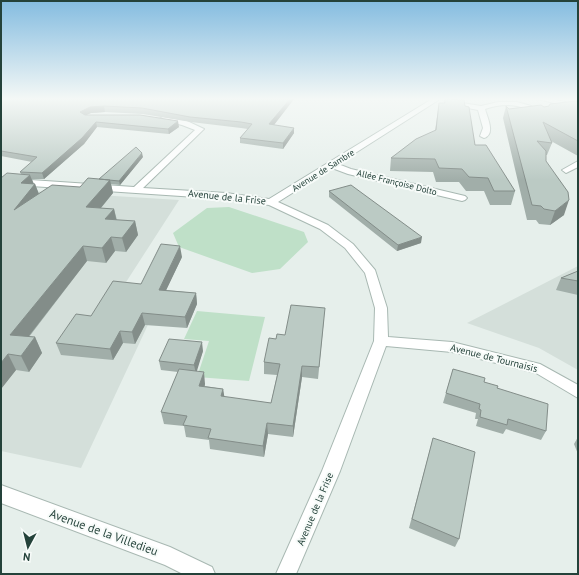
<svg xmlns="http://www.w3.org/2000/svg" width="579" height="575" viewBox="0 0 579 575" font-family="'PT Sans',sans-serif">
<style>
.built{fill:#d4dfda}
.green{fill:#bfe0c8}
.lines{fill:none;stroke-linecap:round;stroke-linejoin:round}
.minor-casing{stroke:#a8b8b2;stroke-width:2}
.tertiary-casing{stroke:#a8b8b2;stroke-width:2}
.minor{fill:#fff;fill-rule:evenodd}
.tertiary{fill:#fff;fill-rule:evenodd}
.wall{fill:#a1aea9}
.shaded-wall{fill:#838d89}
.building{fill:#bbcac4;stroke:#838d89}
.labels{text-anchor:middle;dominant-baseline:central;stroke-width:4;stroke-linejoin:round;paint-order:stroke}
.far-street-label{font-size:9px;fill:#24423a;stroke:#f7fbf9}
.street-label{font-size:10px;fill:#24423a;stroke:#f7fbf9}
.near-street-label{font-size:12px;fill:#24423a;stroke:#f7fbf9}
</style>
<rect width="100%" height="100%" fill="#e6efeb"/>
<path class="built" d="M1 189 179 200 119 293 160 299 81 468 1 451Z
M578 266V370L539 348 467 323Z"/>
<path class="green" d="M229 207 304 232 308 242 280 269 252 273 179 247 173 233 207 208Z
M197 311 265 317 249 381 197 377 209 341 184 339Z"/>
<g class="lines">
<defs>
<path id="minor" d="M432 99H440L338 164 351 169 465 196 467 198 465 200 462 201 348 174 332 168 278 202 328 225 353 244 375 270 387 308 388 337 452 342 540 364 578 385V398L536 373 452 352 386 346 340 471 296 574H276L322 471 374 341 375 308 365 273 345 248 320 229 269 205 226 199 1 184V178L134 187 195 130 182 125 161 120 159 119 163 117 187 121 204 129 143 188 226 193 269 199Z
M538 99H552L578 105V109Z
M450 101 481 106 498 102H517L531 106 545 116 540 117C522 104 506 102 485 109 487 117 496 134 484 138L480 136 483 128 478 110 448 104 447 103Z
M578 161V167L566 173 562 170Z"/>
<path id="tertiary" d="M1 485 170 547 212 567 215 574H183L165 565 1 503Z"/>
</defs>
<use href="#minor" class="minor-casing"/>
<use href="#tertiary" class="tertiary-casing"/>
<use href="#minor" class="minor"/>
<use href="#tertiary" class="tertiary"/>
</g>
<path class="wall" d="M1 99H294L274 125 294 133 283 149 240 143V138L248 129 241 128 191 122 143 114 105 112 91 113 86 115 179 127 169 134 97 127 84 144 44 179H32L34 184H35L39 194 80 187 99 179 143 157 120 185 111 184 113 193 101 208 114 209 117 220 135 221 138 235 126 252 115 251 106 263 87 261 29 337H35L42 353 29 372 16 370 1 389V178L21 174 20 172 32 162 1 156Z
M445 99 465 106 475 145 515 191 511 205H490L484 191H466L459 182H436L433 172 390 171 391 158 435 131 439 103H444Z
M578 102V156L551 141 552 143 547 155H546V161L564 215 550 225 539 224 536 220H527L503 118 506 106 509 109 544 107Z
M329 191 421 243 397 251 329 197Z
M182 257 166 290 196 293 197 304 187 328 145 325 135 344 123 343 113 360 61 355 56 343 91 316Z
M578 271V295L556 290 561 278Z
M324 319 318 379 302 377 293 437 268 434 264 457 210 449 209 440 186 437 184 426 164 424 161 412 178 372 161 370 159 361 203 351 196 371 205 384V386L223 389 224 397 271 403 277 375 264 374V362L276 339Z
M453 369 497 388 546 431 541 440 506 429 503 434 476 426 478 419H475L476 413 443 403Z
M578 437V454L574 444Z
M433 438 459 539 455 547 409 528Z"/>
<path class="shaded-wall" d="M290 99H294L270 130 269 124Z
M104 106 105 112 91 113 82 117 80 112 90 107Z
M178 121 179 127 169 134 168 129Z
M96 122 97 127 84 144 44 179 42 173Z
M294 128V133L283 149V143Z
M142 153 143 157 120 185 119 181Z
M30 175 34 185 35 184 40 197 14 210 21 183Z
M110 180 113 193 90 221 86 207Z
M569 200 564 215 550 225 555 211Z
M114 209 117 223 105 219Z
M135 221 138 235 126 252 122 238Z
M111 237 115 251 106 263 102 248Z
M422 237 421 243 397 251 398 245Z
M83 246 87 261 18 350 10 335Z
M180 246 182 257 161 301 159 290Z
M196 293 197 304 187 328 185 317Z
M142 313 145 325 135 344 132 332Z
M120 331 123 343 113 360 110 349Z
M35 337 42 353 29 372 21 356Z
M202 342 203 351 196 374 194 365Z
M8 354 16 370 1 389V363Z
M302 366V377L293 437V426Z
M204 372 205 384 201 397 199 386Z
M223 389 225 400 221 396Z
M267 423 268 434 264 457 263 446Z"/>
<path class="building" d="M1 99H290L269 124 294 128 283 143 240 138 252 124 241 122 190 117 142 108 104 106 90 107 80 112 85 115H140L178 121 168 129 96 122 82 138 42 173 20 172 37 157 1 151Z
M445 99 464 100 465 106 469 107 475 145H486L515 191H494L488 178 469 177 462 169 439 168 435 159 391 158 416 139 436 130 439 103H445Z
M576 101 578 102V141L543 122 552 143 537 141 546 151V161L568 192 569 200 555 211 544 209 541 206 532 205 506 106 509 109 541 105 544 107 549 106 550 104Z
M136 147 142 153 119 181 99 179Z
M7 173 30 175 21 183 35 184 14 210 52 185 80 187 88 178 110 180 86 207 114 209 105 219 135 221 122 238 111 237 102 248 83 246 10 335 35 337 21 356 8 354 1 363V178Z
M351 185 422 237 398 245 329 191Z
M161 244 180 246 159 290 196 293 185 317 142 313 132 332 120 331 110 349 56 343 76 314 91 316 113 281 141 284Z
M578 271V281L561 278Z
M291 305 325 308 319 367 302 366 293 426 267 423 263 446 208 438 211 429 183 425 187 416 161 412 179 369 204 372 199 386 223 389 221 396 271 403 280 364 264 362 269 338 276 339 277 334 285 335Z
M169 339 202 342 194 365 159 361Z
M453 369 485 378 484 382 498 386 497 388 548 404 546 431 508 419 507 425 480 417 481 410 479 409 480 404 446 393Z
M433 438 475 452 459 539 412 519Z"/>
<linearGradient id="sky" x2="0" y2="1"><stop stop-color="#84bce0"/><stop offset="0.55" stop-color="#f4f8f6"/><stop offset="1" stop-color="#f4f8f6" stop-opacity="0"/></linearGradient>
<rect width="579" height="180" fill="url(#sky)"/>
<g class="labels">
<g class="far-street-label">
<text transform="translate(323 170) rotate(-32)">Avenue de Sambre</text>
<text transform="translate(397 182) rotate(14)">Allée Françoise Dolto</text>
</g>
<g class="street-label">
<text transform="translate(227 197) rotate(6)">Avenue de la Frise</text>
<text transform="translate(494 358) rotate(14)">Avenue de Tournaisis</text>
<text transform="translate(315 509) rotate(-67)">Avenue de la Frise</text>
</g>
<g class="near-street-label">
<text transform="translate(104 532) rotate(20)">Avenue de la Villedieu</text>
</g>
</g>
<rect width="579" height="575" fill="none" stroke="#24423a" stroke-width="4"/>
<g transform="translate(28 547) rotate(187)" stroke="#f7fbf9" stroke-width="3" paint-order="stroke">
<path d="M0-3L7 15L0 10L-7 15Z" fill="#24423a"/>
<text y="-6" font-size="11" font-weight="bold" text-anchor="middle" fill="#24423a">N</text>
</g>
</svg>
